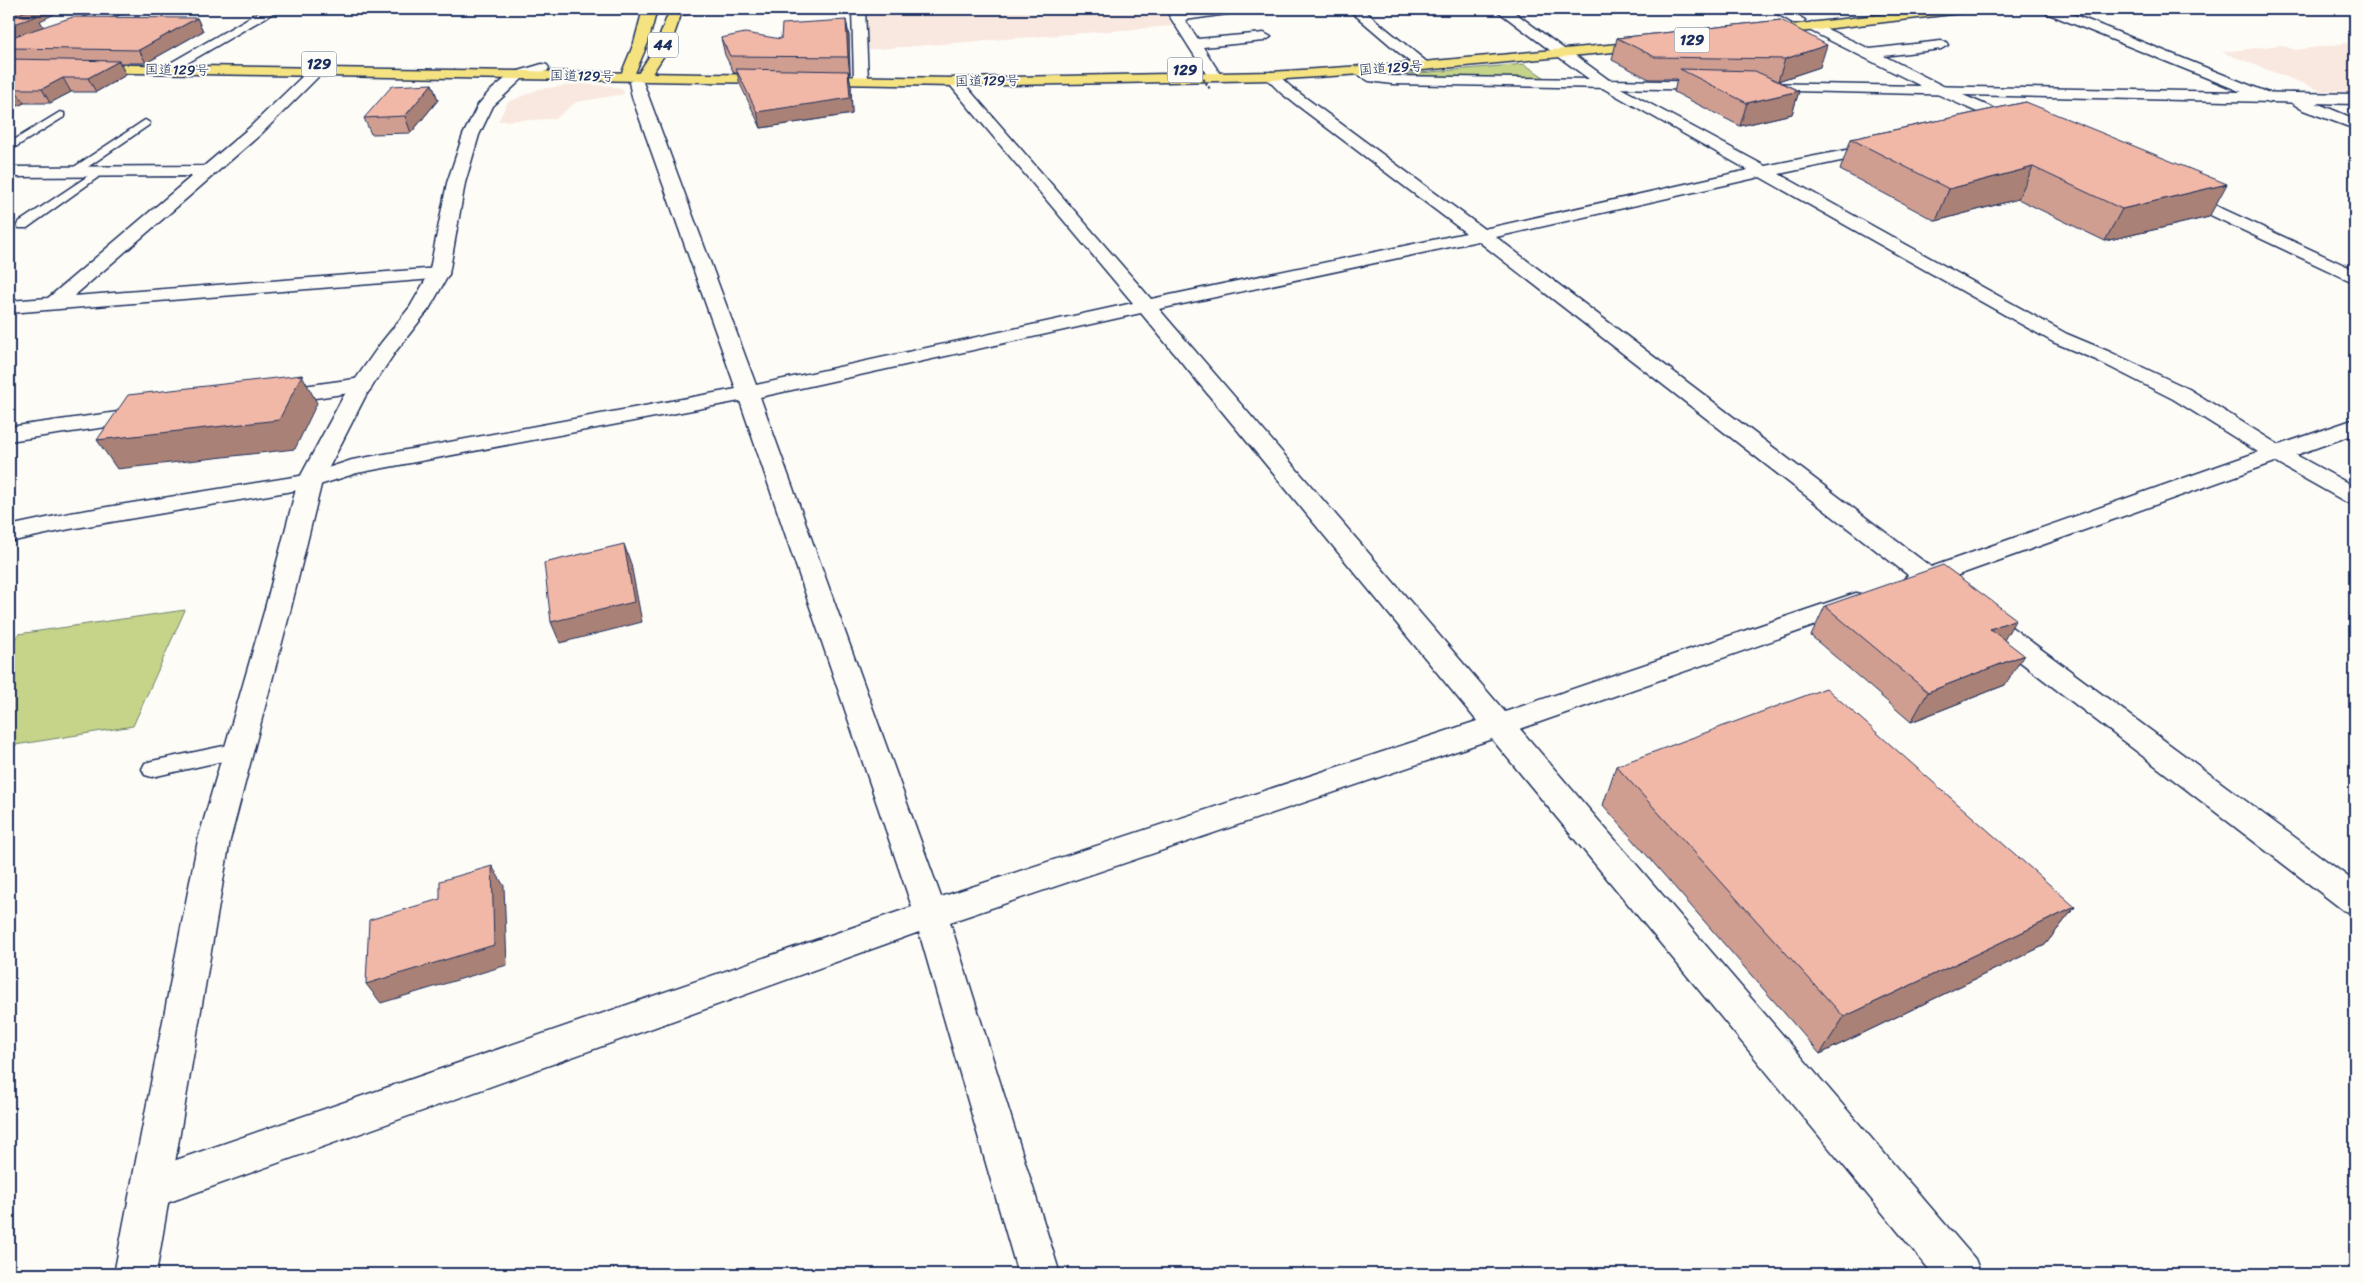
<svg xmlns="http://www.w3.org/2000/svg" width="2364" height="1283" viewBox="0 0 2364 1283" font-family="Sriracha,'Klee One',sans-serif">
<style>
.built{fill:#f9e8df}
.green{fill:#c5d488;stroke:#708273}
.lines{fill:none;stroke-linecap:round;stroke-linejoin:round}
.lane-casing{stroke:#1b2f5e;stroke-width:3}
.street-casing{stroke:#1b2f5e;stroke-width:3}
.secondary-casing{stroke:#1b2f5e;stroke-width:3}
.primary-casing{stroke:#1b2f5e;stroke-width:3}
.highway-casing{stroke:#1b2f5e;stroke-width:3}
.lane{fill:#fdfcf7;fill-rule:evenodd}
.street{fill:#fdfcf7;fill-rule:evenodd}
.secondary{fill:#fdfcf7;fill-rule:evenodd}
.primary{fill:#f5e382;fill-rule:evenodd}
.highway{fill:#f5e382;fill-rule:evenodd}
.path-bridge{stroke:#1b2f5e;stroke-width:2;stroke-dasharray:2.5 2;stroke-linecap:butt}
.wall{fill:#cf9e90;stroke:#1b2f5e}
.shaded-wall{fill:#a98176;stroke:#1b2f5e}
.building{fill:#f1b8a8;stroke:#1b2f5e}
.labels{text-anchor:middle;dominant-baseline:central;stroke-width:4;stroke-linejoin:round;paint-order:stroke}
.far-street-label{font-size:14px;fill:#1b2f5e;stroke:#fdfcf7}
.shield{fill:#fdfcf7;stroke:#5f6c8c;stroke-width:1}
.shield-label{font-size:15px;font-weight:bold;fill:#1b2f5e}
</style>
<rect width="100%" height="100%" fill="#fdfcf7"/>
<filter id="ink" filterUnits="userSpaceOnUse"><feTurbulence type="fractalNoise" baseFrequency=".02" numOctaves="2"/><feDisplacementMap in="SourceGraphic" scale="10" xChannelSelector="R" yChannelSelector="G"/><feConvolveMatrix kernelMatrix="1 2 1 2 8 2 1 2 1" color-interpolation-filters="sRGB"/></filter>
<g filter="url(#ink)">
<path class="built" d="M863 9H1162L1173 26 865 50Z
M2355 42V92L2322 91 2222 52 2281 45 2296 50Z
M580 84 612 86 623 90 624 94 576 102 555 119 498 121 508 102 539 89Z"/>
<path class="green" d="M1524 64 1550 81 1398 77 1396 75Z
M185 610 133 726 9 746V650L18 634Z"/>
<g class="lines">
<defs>
<path id="lane" d="M60 112 64 113V117L9 151V143Z
M145 120 150 123 149 125 79 173H71L69 171 71 169Z
M100 168 106 171 104 173 27 228H19L17 225 19 222Z
M238 743 245 746 248 751 245 756 152 777 145 775 142 769 145 763 152 761Z"/>
<path id="street" d="M108 9H127L125 12 9 53V44Z
M264 9H280L172 72 167 73 160 69Z
M670 9H700C694 15 679 15 671 13Z
M852 9H865L868 80 861 84 854 80Z
M1165 9H1177L1180 12 1207 9H1240L1234 13 1185 20 1198 39 1264 33 1271 37 1264 41 1203 47 1222 77 1220 80H1210Z
M1348 9H1362L1428 63 1430 66 1428 69H1418Z
M1495 9H1510L1571 54 1569 57H1559Z
M1769 9H1786L1805 20 1803 23H1793Z
M2042 9H2060L2274 95 2277 98 2269 103 2264 101 2044 12Z
M1812 22 1870 49 1941 41 1946 42 1948 45 1941 49 1884 56 1947 88 2025 122 2027 125 2025 128H2013L1937 94 1807 29 1805 26Z
M315 68 320 69 322 72 320 75 261 134 74 296 439 268 446 270 449 274 446 278 9 313V301L48 298 192 176 9 177V167L204 166 249 128 310 69Z
M1271 72 1276 73 1291 87 1484 229 1748 170 1599 86 1597 83 1604 79 1765 166 1882 143 1888 145 1890 148 1888 151 1779 174 2067 334 2110 352 2189 389 2279 445 2355 419V434L2296 455 2355 487V504L2346 502 2275 462 1947 579 1952 586 1948 592 1939 595 1924 588 1914 590 1905 588 1901 582 1908 575 1478 241 1159 309 1505 712 1847 596 1856 593 1865 596 1869 602 1865 608 1520 729 1975 1259 1981 1274H1933L1492 739 950 922 1060 1274H1018L919 932 150 1209 136 1203 130 1189 136 1175 150 1169 912 907 740 401 357 473 310 488 70 529 9 542V526L70 513 306 475 352 460 736 389 632 97 629 82 636 78 643 82 756 385 1133 303 950 85 948 82 955 78 960 79 1151 299 1466 233 1281 93 1264 76ZM1760 177 2053 342 2096 360 2173 399 2258 452 1931 567 1496 237ZM1141 313 1477 721 941 897 760 397Z
M2292 93 2355 119V129L2303 110 2284 98Z
M2178 188 2355 270V283L2172 197 2169 193 2172 189Z
M362 378 370 380 373 385 370 390 274 404 266 402 263 397 266 392 274 390Z
M147 408 155 410 158 415 155 420 9 441V427Z
M1977 606 1987 609 2355 882V914L2343 910 1967 621 1964 615 1967 609Z"/>
<path id="secondary" d="M1564 50 1569 51 1609 80 1713 82 1720 86 1713 90 1392 84 1369 81 1352 71 1359 67 1377 74 1392 76 1589 79 1559 57 1557 54 1559 51Z
M542 64 547 65 549 68 547 71 522 79 493 106 479 135 465 183 449 274 429 309 396 351 365 397 322 481 290 612 230 840 156 1274H114L198 840 264 612 298 481 343 397 381 343 410 307 429 274 447 183 463 135 478 105 489 92 512 73Z
M1753 83 2355 94V104L1748 90 1746 87Z"/>
<path id="primary" d="M643 9H657L648 43 632 80H622L620 77 634 43Z
M670 9H683L670 46 648 80H638L636 77 656 46Z"/>
<path id="highway" d="M1929 9H1968L1961 13 1758 37 1751 33 1758 29Z
M1651 41 1658 45 1656 48 1423 70 1271 80 955 86 9 71V63L955 78 1271 72 1423 62Z"/>
</defs>
<use href="#lane" class="lane-casing"/>
<use href="#street" class="street-casing"/>
<use href="#secondary" class="secondary-casing"/>
<use href="#primary" class="primary-casing"/>
<use href="#highway" class="highway-casing"/>
<use href="#lane" class="lane"/>
<use href="#street" class="street"/>
<use href="#secondary" class="secondary"/>
<use href="#primary" class="primary"/>
<use href="#highway" class="highway"/>
<path class="path-bridge" d="M1191 60 1210 89"/>
</g>
<path class="wall" d="M9 9 40 21 43 27 197 18 203 31 146 63H120L126 75 96 92H71L50 103H24L9 110Z
M846 20 849 36 850 74H849L851 86 852 114 761 128 740 84 737 73H734L725 55 721 38 781 39Z
M1781 20 1820 67 1778 81 1799 91 1792 114 1740 126 1674 92 1677 79H1649L1612 60 1617 38Z
M432 84 438 100 411 133 371 134 364 118Z
M2026 102 2209 217 2105 241 2018 199 1936 221 1840 170 1851 139Z
M1825 606 2004 640 2005 685 1911 722 1811 636Z
M1616 766 2075 907 2045 945 1820 1054 1603 805Z"/>
<path class="shaded-wall" d="M30 9H65L40 21 45 29 9 42V26L14 16Z
M197 18 203 31 146 63 139 50Z
M846 20 849 36 850 74 848 57Z
M1827 45 1820 67 1778 81 1785 59Z
M119 61 126 75 96 92 88 78Z
M848 71 851 86 852 114 761 128 757 112Z
M63 78 71 92 50 103 42 89Z
M432 84 438 100 411 133 405 116Z
M15 89 24 103 9 110V92Z
M1799 91 1792 114 1740 126 1747 103Z
M2033 167 2018 199 1936 221 1949 189Z
M2227 184 2209 217 2105 241 2122 209Z
M302 375 317 403 295 449 117 469 97 440Z
M624 544 631 564 642 622 560 643 551 622Z
M2016 619 1999 649 1990 629Z
M2024 655 2005 685 1911 722 1928 692Z
M492 866 504 886 507 965 381 1003 366 984Z
M2075 907 2045 945 1820 1054 1844 1017Z"/>
<path class="building" d="M9 9H30L14 16H37L9 26Z
M73 17 197 18 139 50 9 48V38Z
M846 20 848 57 730 56 721 38 745 33 781 39 782 24Z
M1781 20 1827 45 1785 59 1655 57 1617 38Z
M9 59 119 61 88 78H63L42 89H15L9 92Z
M736 69 848 71 850 98 757 112Z
M1680 69 1755 71 1799 91 1747 103Z
M432 84 405 116 364 118 392 86Z
M2026 102 2227 184 2122 209 2033 167 1949 189 1851 139Z
M302 375 279 420 97 440 128 395Z
M624 544 634 602 551 622 544 563Z
M1943 565 2016 619 1990 629 2024 655 1928 692 1825 606Z
M1826 688 2075 907 1844 1017 1616 766Z
M492 866 494 945 366 984 369 920 440 899V881Z"/>
</g>
<g class="labels">
<g class="far-street-label">
<text transform="translate(1391 68) rotate(-4)">国道129号</text>
<text transform="translate(177 70) rotate(1)">国道129号</text>
<text transform="translate(582 76) rotate(1)">国道129号</text>
<text transform="translate(987 81) rotate(-1)">国道129号</text>
</g>
<g class="shield">
<rect x="1674.5" y="27.5" width="35" height="25" rx="4"/>
<rect x="648" y="32.5" width="30" height="25" rx="4"/>
<rect x="301.5" y="51.5" width="35" height="25" rx="4"/>
<rect x="1167.5" y="57.5" width="35" height="25" rx="4"/>
</g>
<g class="shield-label">
<text x="1692" y="40">129</text>
<text x="663" y="45">44</text>
<text x="319" y="64">129</text>
<text x="1185" y="70">129</text>
</g>
</g>
<rect width="2364" height="1283" fill="none" stroke="#fdfcf7" stroke-width="30"/>
<rect x="15" y="15" width="2334" height="1253" fill="none" stroke="#1b2f5e" stroke-width="2" filter="url(#ink)"/>
</svg>
